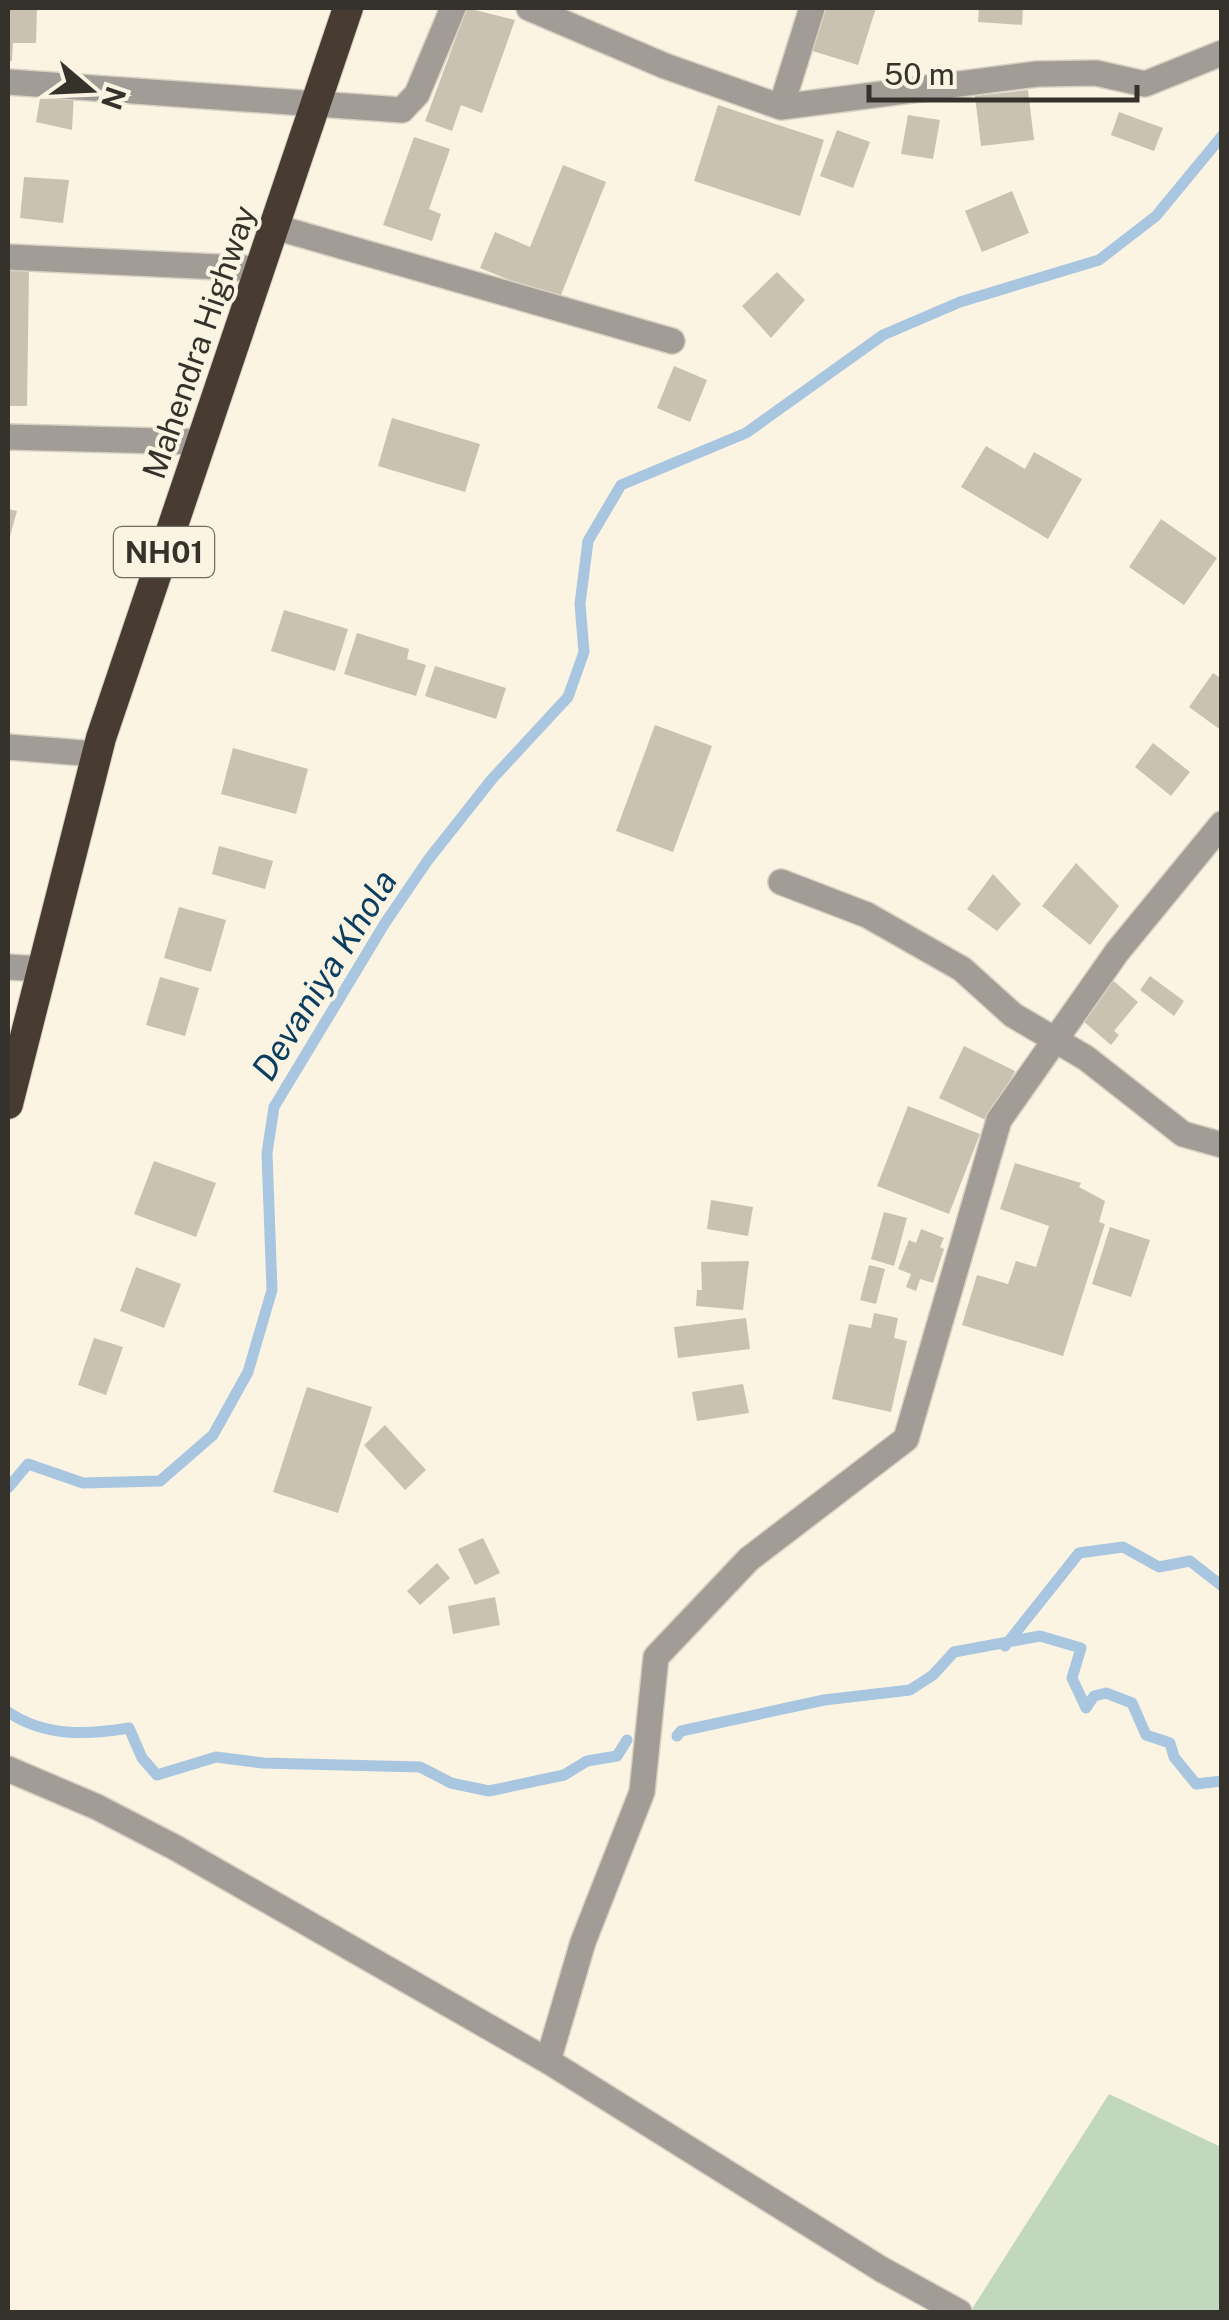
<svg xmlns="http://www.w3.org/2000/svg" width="1229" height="2320" viewBox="0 0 1229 2320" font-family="'Public Sans',sans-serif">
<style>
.green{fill:#c1d7be}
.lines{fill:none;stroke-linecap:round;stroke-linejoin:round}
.stream{stroke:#a8c6e0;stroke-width:11}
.building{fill:#c9c2b1}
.street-casing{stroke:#d7d1c2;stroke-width:28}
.highway-casing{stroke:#d7d1c2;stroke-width:32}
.street{stroke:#a29c97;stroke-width:25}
.highway{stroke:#483c32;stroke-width:30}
.labels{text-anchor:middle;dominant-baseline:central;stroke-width:8;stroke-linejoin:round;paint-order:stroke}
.shield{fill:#fbf4e3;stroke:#706c62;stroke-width:2.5}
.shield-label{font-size:30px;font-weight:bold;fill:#35322b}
.street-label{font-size:32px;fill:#35322b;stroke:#fbf4e3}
.water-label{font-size:35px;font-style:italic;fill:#0a3e60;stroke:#fbf4e3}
</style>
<rect width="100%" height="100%" fill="#fbf4e3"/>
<path class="green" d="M1109 2094 1221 2147V2312H970Z"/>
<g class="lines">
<path class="stream" d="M8 1488 28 1464 83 1483 160 1481 213 1435 248 1372 272 1290 267 1153 274 1107 385 923 428 860 492 779 568 697 584 652 580 604 588 541 621 485 746 433 883 335 960 302 1099 260 1156 216 1222 136
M1005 1646 1079 1553 1123 1547 1159 1567 1190 1561 1222 1586
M8 1712C45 1737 87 1735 129 1728L142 1758 157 1775 216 1757 263 1763 420 1767 451 1783 489 1791 564 1775 587 1761 617 1756 627 1740
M677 1736 681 1731 824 1700 910 1690 933 1675 954 1652 1040 1636 1081 1648 1072 1678 1086 1708 1094 1696 1106 1693 1132 1703 1146 1735 1170 1743 1174 1757 1196 1784 1222 1781"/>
</g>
<path class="building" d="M8 8H37L36 43H13L12 61H8Z
M467 8 515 20 482 113 461 105 452 131 425 121Z
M816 8H876L858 65 803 48Z
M979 8H1023L1022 25 978 22Z
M42 87 74 92 72 130 36 122Z
M1028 90 1034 140 981 146 975 96Z
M718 105 824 140 800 216 694 181Z
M1119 112 1163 128 1154 151 1111 135Z
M908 115 940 120 933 159 901 154Z
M837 130 870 142 853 188 820 176Z
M414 137 450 149 429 209 441 214 432 241 383 225Z
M563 165 606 182 559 300 480 268 495 232 530 247Z
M24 177 69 180 63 223 20 218Z
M1012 191 1029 233 982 252 965 211Z
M8 270H29L27 406H8Z
M777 272 805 300 771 338 742 306Z
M674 366 707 380 690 422 657 408Z
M392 418 480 444 465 492 378 466Z
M986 446 1025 469 1034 452 1082 479 1048 539 961 487Z
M8 509 17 511 9 540 8 539Z
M1161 519 1217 558 1184 605 1129 567Z
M284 610 348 629 335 671 271 651Z
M357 633 409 649 407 659 426 665 416 696 344 674Z
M435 666 506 688 496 719 425 696Z
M1213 673 1222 679V731L1189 707Z
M655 725 712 746 673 852 616 831Z
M1153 743 1190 772 1171 796 1135 767Z
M233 748 308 769 296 814 221 794Z
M219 846 273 861 265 889 212 874Z
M1076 863 1119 906 1090 945 1042 906Z
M993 874 1021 904 997 931 967 909Z
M179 907 226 920 211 972 164 958Z
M1150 976 1184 1001 1174 1016 1140 990Z
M160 977 199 988 185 1036 146 1025Z
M1109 977 1138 1002 1114 1031 1119 1035 1111 1045 1076 1015Z
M964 1046 1015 1071 990 1122 939 1098Z
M908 1106 980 1134 949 1214 877 1186Z
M154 1161 216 1183 196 1237 134 1214Z
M1015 1163 1081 1183 1079 1187 1105 1201 1099 1222 1105 1224 1063 1356 962 1325 977 1275 1008 1284 1016 1261 1036 1267 1049 1226 1000 1209Z
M711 1200 753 1207 748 1236 707 1229Z
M884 1212 907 1218 894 1266 871 1259Z
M1110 1227 1150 1240 1131 1297 1092 1284Z
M921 1229 944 1238 940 1247 944 1249 933 1283 920 1279 916 1291 906 1287 911 1274 898 1269 909 1240 916 1243Z
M749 1261 743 1310 696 1306 697 1290H702L701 1262Z
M869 1265 885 1269 876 1304 860 1300Z
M136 1267 181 1284 164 1328 120 1311Z
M874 1313 898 1318 894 1338 907 1341 891 1412 832 1399 849 1324 871 1328Z
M746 1318 750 1349 678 1358 674 1327Z
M94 1338 123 1347 106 1395 78 1385Z
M743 1384 749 1413 697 1421 692 1392Z
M307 1387 372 1407 338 1513 273 1492Z
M385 1425 426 1470 405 1490 364 1445Z
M483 1538 500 1573 475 1585 458 1549Z
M437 1563 450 1578 420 1605 407 1591Z
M495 1597 500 1625 453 1634 448 1606Z"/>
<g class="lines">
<defs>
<path id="street" d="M529 8 665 66 781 107 1037 74 1096 73 1145 84 1222 53
M8 82 402 110 417 94 453 8
M781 107 812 8
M275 227 672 341
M8 257 260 269
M8 437 201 442
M8 747 96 754
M781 882 867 915 962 969 1013 1015 1086 1058 1183 1134 1222 1145
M8 967 42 969
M8 1769 97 1807 176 1848 548 2061 881 2269 959 2312
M548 2061 583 1942 642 1792 656 1657 749 1559 906 1439 999 1120 1117 952 1222 824"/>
<path id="highway" d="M8 1104 101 738 348 8"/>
</defs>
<use href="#street" class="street-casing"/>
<use href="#highway" class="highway-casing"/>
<use href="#street" class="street"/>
<use href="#highway" class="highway"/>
</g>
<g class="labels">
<rect class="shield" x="114" y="527" width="100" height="50" rx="8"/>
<g class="shield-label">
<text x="164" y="552">NH01</text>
</g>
<g class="street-label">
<text transform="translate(199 342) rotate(-71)">Mahendra Highway</text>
</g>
<g class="water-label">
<text transform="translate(324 975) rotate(-58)">Devaniya Khola</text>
</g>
</g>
<rect width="1229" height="2320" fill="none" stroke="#35322b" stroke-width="20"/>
<g transform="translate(90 90) rotate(109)" stroke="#fbf4e3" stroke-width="8" paint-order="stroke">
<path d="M0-8L18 38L0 25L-18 38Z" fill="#35322b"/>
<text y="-15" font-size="28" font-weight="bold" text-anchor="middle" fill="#35322b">N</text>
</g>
<path d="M869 85v15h268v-15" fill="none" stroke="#35322b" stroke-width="5"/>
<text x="884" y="85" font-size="30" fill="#35322b" stroke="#fbf4e3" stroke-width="8" paint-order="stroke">50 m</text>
</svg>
